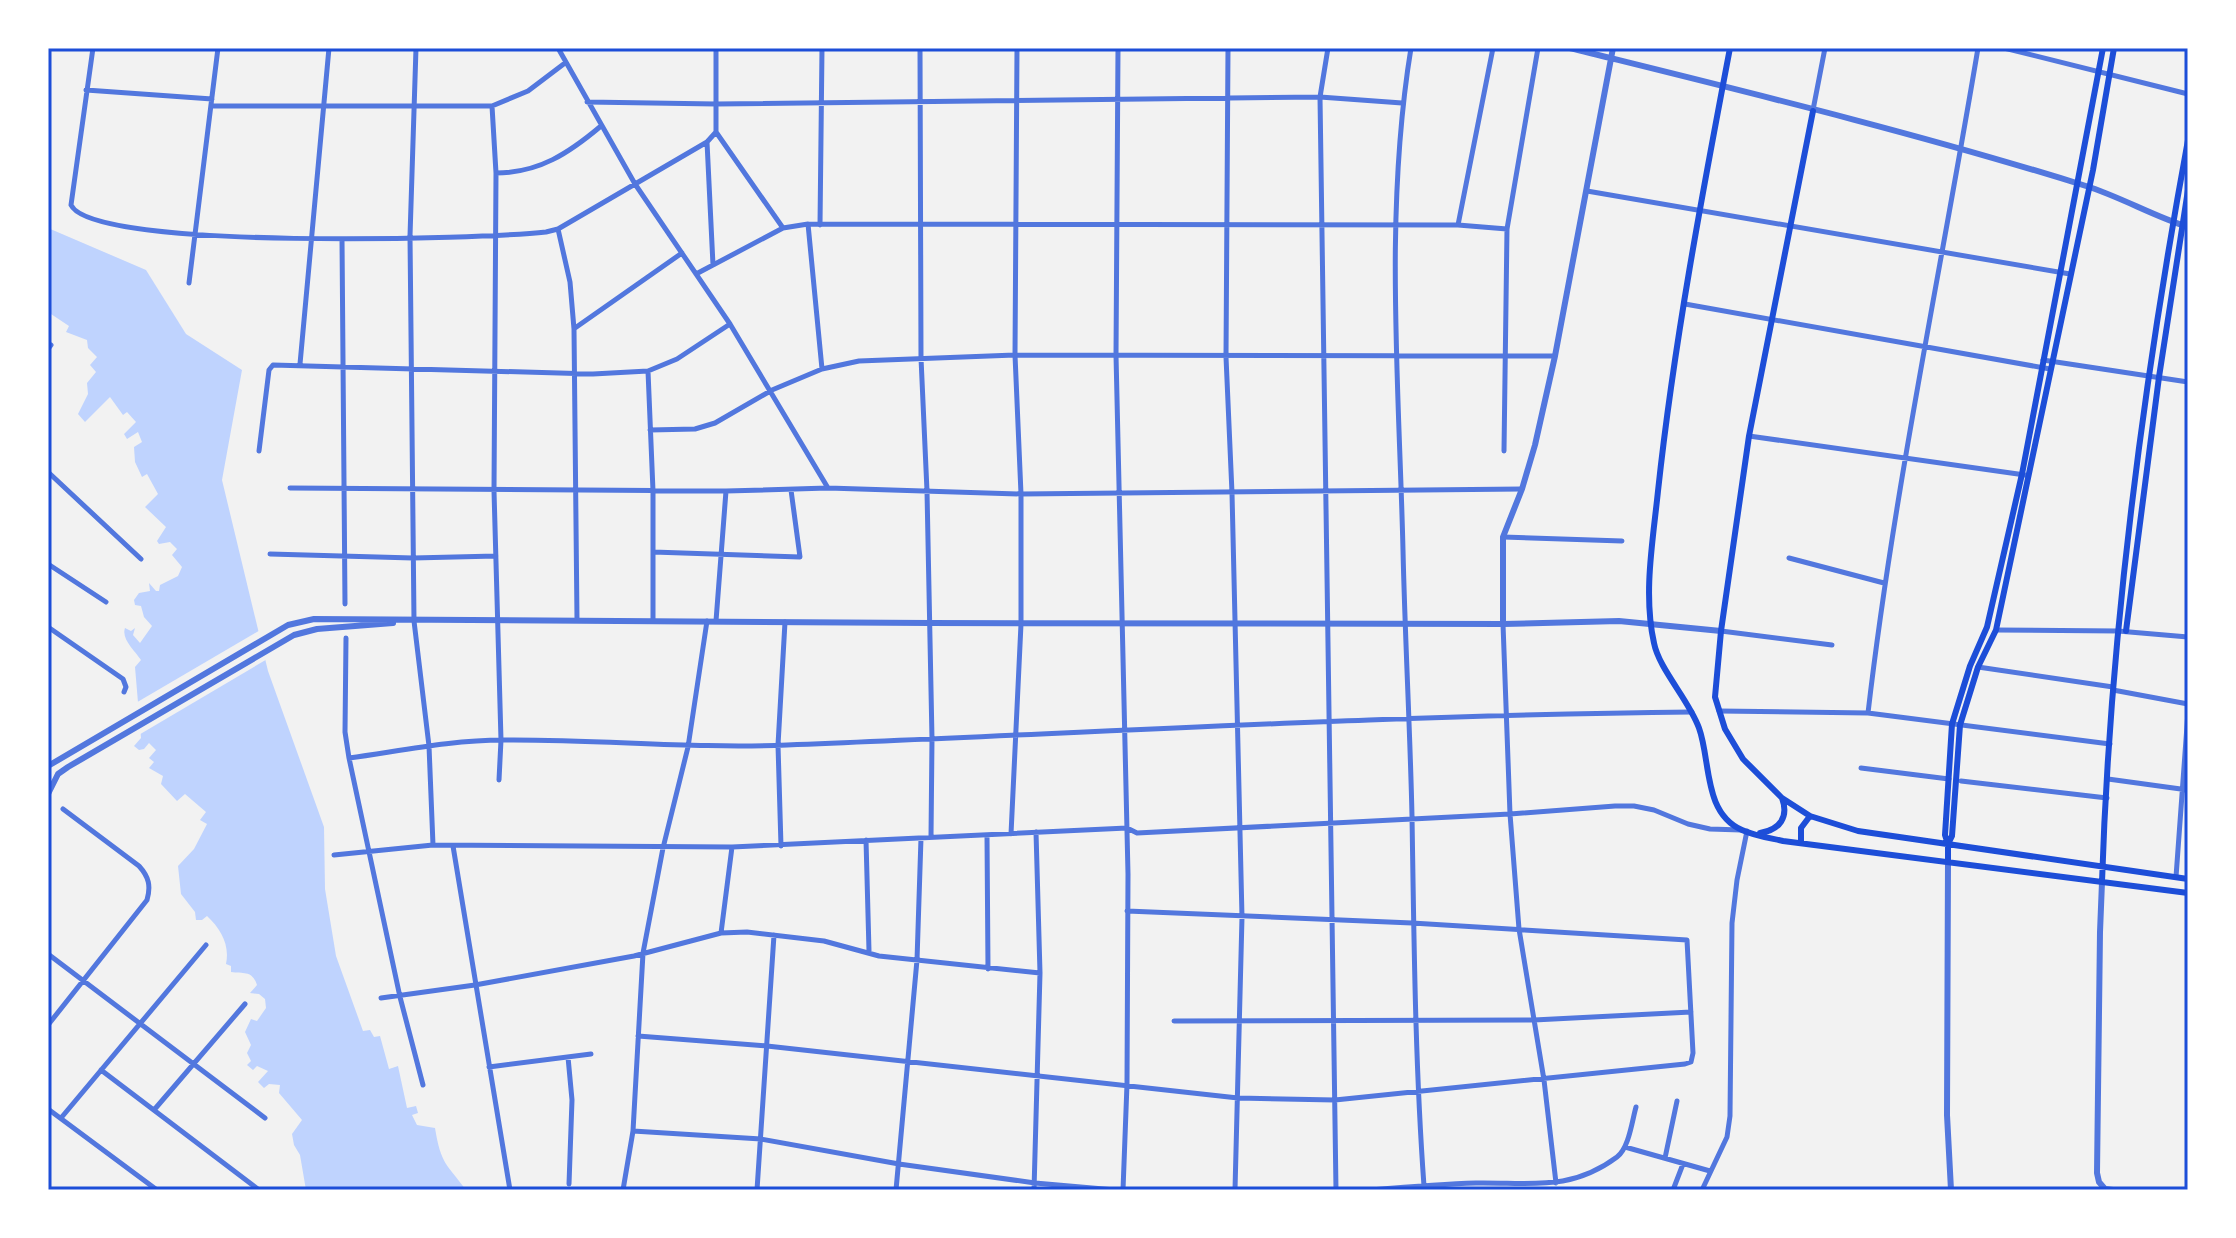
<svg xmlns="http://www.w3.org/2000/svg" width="2236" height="1238" viewBox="0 0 2236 1238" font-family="Montserrat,sans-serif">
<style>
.water{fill:#bfd3fe}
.pier{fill:#f2f2f2}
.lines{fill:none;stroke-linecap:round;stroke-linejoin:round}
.minor{stroke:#5277de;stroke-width:5}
.tertiary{stroke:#5277de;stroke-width:6}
.secondary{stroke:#1d4ed8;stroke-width:6}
.neatline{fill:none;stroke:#1d4ed8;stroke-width:3}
</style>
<rect width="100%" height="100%" fill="#f2f2f2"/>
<path class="water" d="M48 228 146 270 186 334 242 370 222 480 268 671 324 827 325 889 336 956 363 1031 370 1030 374 1037 380 1036 389 1069 398 1066 407 1108 416 1106 418 1113 412 1115 417 1125 435 1128C441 1165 447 1164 466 1190H306L300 1155 294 1145 292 1134 302 1120 279 1093 280 1085 269 1084 264 1088 258 1082 268 1071 257 1066 253 1070 247 1065 251 1061 247 1053 251 1045 245 1032 251 1019 257 1021 266 1008 265 999 259 994 250 993 257 985C252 970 244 974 231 972V966L226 964C230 945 221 929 207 916L202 920H196L195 912 181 894 178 866 194 849 207 824 200 820 206 812 185 794 177 801 161 784 163 776 149 768 154 762 149 758 156 750 149 743 144 749 139 750 134 746 141 738 135 667 141 660C135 651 121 639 125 628L131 631 135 628 133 635 140 643 152 626 144 617 141 606 135 605 134 600 139 593 150 591 149 583 156 591H159L160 585 178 576 182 567 172 555 177 549 170 542 159 544 157 541 166 527 145 507 158 494 147 474 142 477 135 462 134 447 142 442 138 432 127 439 124 434 136 422 127 412 123 415 110 397 85 422 78 414 88 394 87 383 96 372 90 365 97 357 88 348 87 340 66 332 69 326 48 312Z"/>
<path class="pier" d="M262 629 269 658 137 736 134 704Z"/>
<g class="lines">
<path class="minor" d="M93 48 71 205C93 251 485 239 546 232L558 229 707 142
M416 48 410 236 414 621 429 746 433 845
M558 48 635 184 730 324 828 488
M920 48 921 358 927 491 932 739 931 837
M1118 48 1116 355 1128 874 1127 1084 1123 1190
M1228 48 1226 357 1232 493 1242 917 1235 1190
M1328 48 1320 97 1336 1190
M1411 48C1384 213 1399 384 1403 550 1405 639 1410 727 1412 816 1414 940 1415 1062 1424 1186
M2004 48 2188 94
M86 90 212 99
M587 102 716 104 1320 97 1402 103
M211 106H492L528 91 565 63
M492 106 496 173 494 491 501 740 499 780
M1813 110 1825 48
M716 132 783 228
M496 173C539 173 569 153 601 126
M1587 191 2070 274
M808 224 822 369
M820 225 822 48
M1458 225 1493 48
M558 229 570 282 574 329 577 620
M342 239 345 604
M713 265 707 142 716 132V48
M696 274 783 228 808 224 1458 225 1507 229
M189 283 218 48
M1685 304 2050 369
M575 328 682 253
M48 349 51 345
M2043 360 2188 382
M300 364 329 48
M648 371 653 491V621
M650 430 695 429 715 423 772 390 822 369 859 361 1015 355 1555 356
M1749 436 2025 475
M259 451 269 370 273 365 593 374 648 371 677 359 730 324
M1504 451 1507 229 1538 48
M48 472 141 559
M290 488 726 491 828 488 1021 494 1522 489
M1503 537 1622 541
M653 552 800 557 791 490
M270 554 413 558 496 556
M1789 558 1884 583
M48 564 106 602
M716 621 726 491
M1503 624 1510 814 1519 929 1544 1080 1556 1183
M48 627 123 679 126 687 124 692
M1996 630 2118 631 2188 637
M1721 631 1832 645
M346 638 345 732 349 758 400 997 423 1085
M1978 667 2113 687
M2113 690 2188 704
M1719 711 1868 713 2110 744
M1868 713C1894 490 1941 270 1978 48
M349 758C400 751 452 740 503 740 598 739 692 749 787 745 1089 733 1390 715 1692 712
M1861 768 1949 779
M2108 779 2188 790
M1961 781 2107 798
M1011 834 1021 624V494L1015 355 1017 48
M987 836 988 969
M866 840 869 951
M453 846 510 1190
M781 846 778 745 785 622
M334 855 433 845 732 847 1127 828 1137 833 1510 814 1615 806H1634L1654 810 1688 824 1710 829 1741 830
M2176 877 2188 712
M721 933 732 847
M48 954 265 1118
M381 998 475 985 634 956 721 933 747 932 824 941 879 956 1040 973
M1174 1021 1534 1020 1691 1012
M48 1025 147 900C151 886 149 877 139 866L63 809
M638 1036 767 1046 1238 1098 1335 1100 1685 1064 1691 1062 1693 1053 1687 940 1412 923 1127 911
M568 1057 572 1100 569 1184
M489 1067 591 1054
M101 1070 259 1190
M48 1109 157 1190
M154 1110 245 1004
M61 1118 206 945
M633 1131 761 1139 899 1164 1035 1183 1115 1190
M1625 1147 1710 1171
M1665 1158 1677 1101
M623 1190 633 1131 643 953 663 848 688 747 707 621
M757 1190 774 935
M896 1190 917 960 921 838
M1034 1190 1040 973 1036 832
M1371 1190C1406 1187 1441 1184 1476 1183 1530 1182 1570 1192 1617 1157 1629 1148 1632 1121 1636 1107
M1673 1190 1683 1164
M1702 1190 1727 1137 1730 1116 1732 923 1737 880 1747 831"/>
<path class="tertiary" d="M1570 48C1743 91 1917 133 2086 186 2121 197 2153 216 2188 227
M1503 624V537L1522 489 1535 445 1555 356 1613 48
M48 766 288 625 314 619 929 623 1503 624 1619 621 1721 631
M48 794 58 774 68 767 294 635 317 629 393 623
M1948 861 1947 1115 1951 1190
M2102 882 2100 932 2097 1173 2099 1182 2105 1189 2113 1190"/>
<path class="secondary" d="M1730 48C1702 195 1674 343 1658 491 1653 540 1643 594 1654 643 1659 669 1689 700 1699 728 1711 761 1703 813 1742 830 1755 836 1770 838 1783 841L2188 893
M1813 111 1749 436 1721 631 1715 697 1725 729 1743 759 1782 798 1810 816 1858 831 2188 879
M2126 631 2159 377 2188 190
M1760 833C1780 830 1789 817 1782 798
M1801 843V828L1810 816
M1948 844 1952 836 1960 725 1978 667 1996 630 2093 170 2114 48
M1948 861V844L1945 835 1952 724 1970 666 1987 627 2022 474 2103 48
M2102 882C2110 634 2143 384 2188 140"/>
</g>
<rect width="2236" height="1238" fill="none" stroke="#ffffff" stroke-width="100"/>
<rect x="50" y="50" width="2136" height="1138" class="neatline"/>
</svg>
